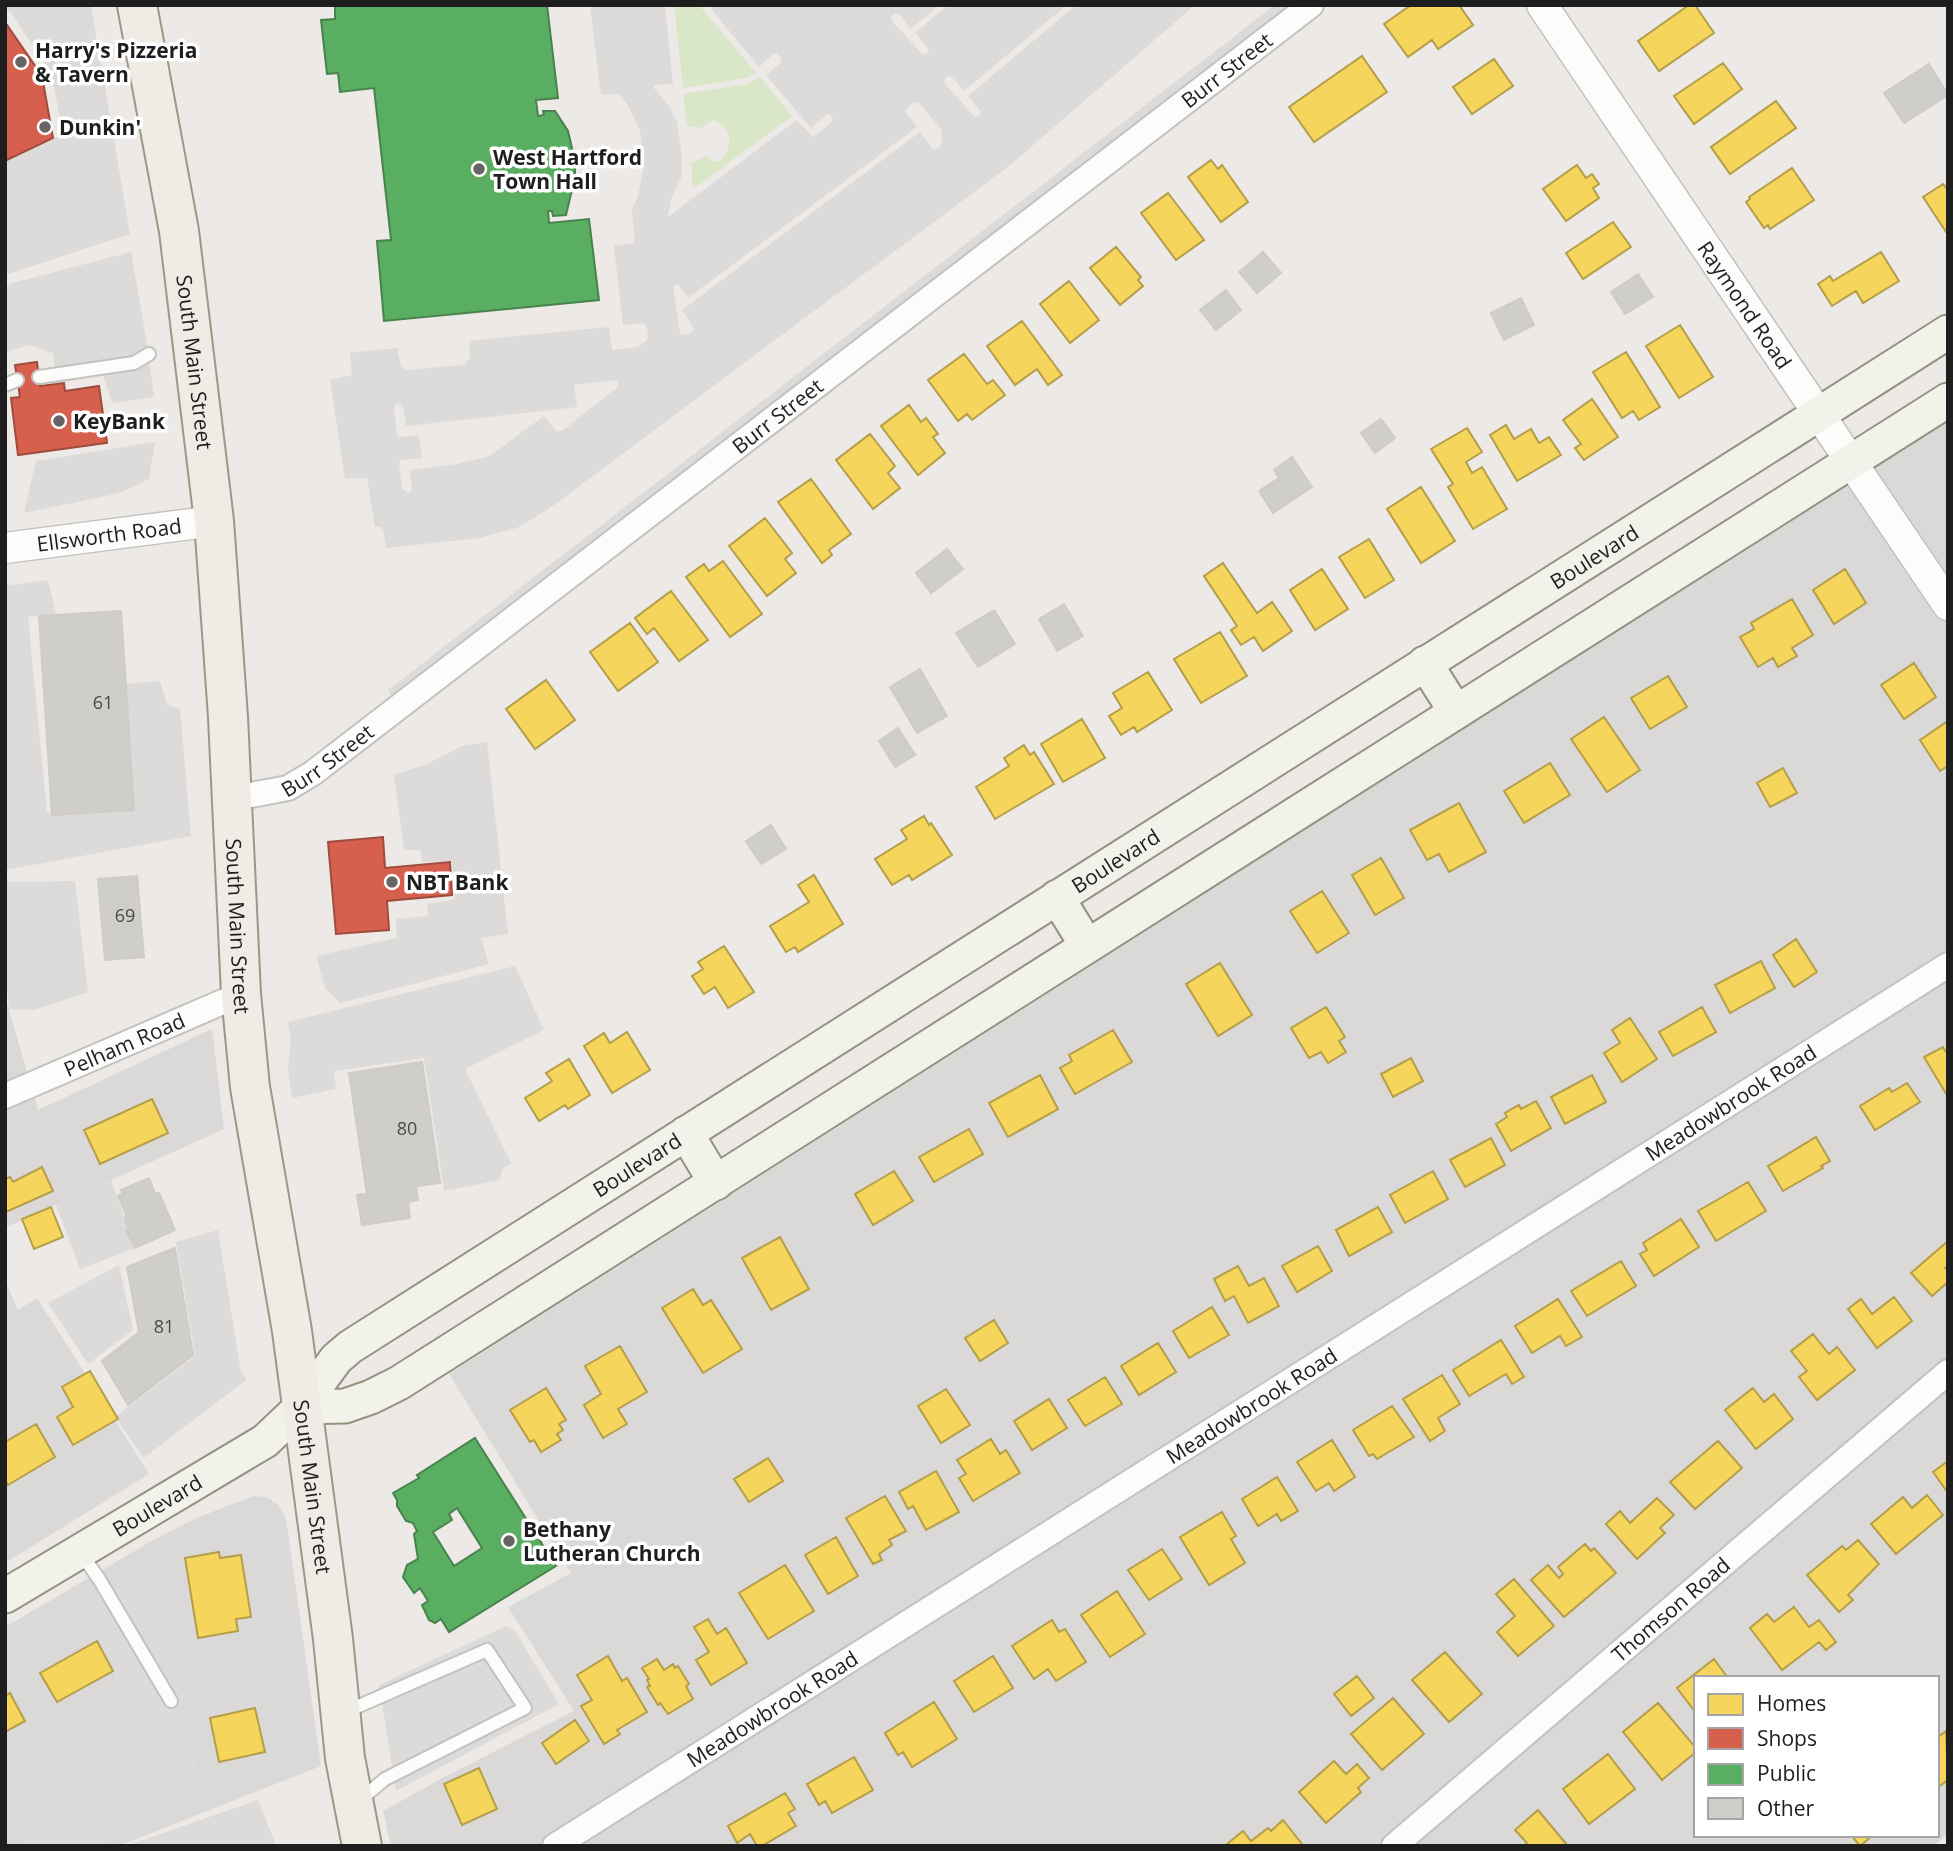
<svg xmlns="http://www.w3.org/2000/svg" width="1953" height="1851" viewBox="0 0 1953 1851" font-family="'Open Sans',sans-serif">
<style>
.residential{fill:#dbd9d8;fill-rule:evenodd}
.grass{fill:#d9e6c7}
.parking{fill:#dcdbda;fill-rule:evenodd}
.homes{fill:#f6d55c;stroke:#b59e49;stroke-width:2}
.shops{fill:#d6604d;stroke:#9f4c3f;stroke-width:2}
.public{fill:#5aae61;stroke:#48834d;stroke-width:2;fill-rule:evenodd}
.building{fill:#d0cecb;stroke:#cfcbc8;stroke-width:2}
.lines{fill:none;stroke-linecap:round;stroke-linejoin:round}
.service-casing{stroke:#c3c2c1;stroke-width:16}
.minor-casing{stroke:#c3c2c1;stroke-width:28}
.tertiary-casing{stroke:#c3c2c1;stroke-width:33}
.secondary-casing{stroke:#939380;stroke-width:37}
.primary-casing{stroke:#a09685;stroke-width:42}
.service{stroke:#fcfcfb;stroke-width:12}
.minor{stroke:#fcfcfb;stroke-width:24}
.tertiary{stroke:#fcfcfb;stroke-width:30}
.secondary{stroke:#f2f2ea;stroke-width:33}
.primary{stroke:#efebe5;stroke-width:38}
.poi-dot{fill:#666564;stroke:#fff;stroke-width:2.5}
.labels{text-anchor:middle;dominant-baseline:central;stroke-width:7;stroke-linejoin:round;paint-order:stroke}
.number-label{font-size:18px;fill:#4a4a49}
.poi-label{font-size:21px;font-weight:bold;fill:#1e1e1e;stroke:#fff;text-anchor:start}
.street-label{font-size:21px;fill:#1e1e1e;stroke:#fff}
</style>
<rect width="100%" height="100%" fill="#ece9e6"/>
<path class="residential" d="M1948 421V1833L1934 1846H391L383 1811 448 1775 574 1711 508 1607 571 1573 449 1374ZM1696 1678H1937V1835H1696Z
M5 996 38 1110 212 1029 224 1129 5 1228Z
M5 1280 18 1310 37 1298 149 1474 5 1563Z
M253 1496 267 1497 277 1504 286 1518 321 1766 119 1846H5V1627L155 1539 194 1519Z"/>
<path class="grass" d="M674 5H699L756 73 746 78 683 88Z
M760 77 792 116 696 187 693 186 691 163 707 156 712 162 720 161C734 147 733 127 713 120L701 128 687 126 683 94 747 84Z"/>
<path class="parking" d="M5 5H91L130 234 5 275V161L63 134 51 72 11 13 5 9Z
M590 5H665L673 84 655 85 653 87 669 106 677 122 682 157 681 178 671 199 668 217 797 120 813 137 831 123 833 120 831 115 828 114 811 128 766 75 782 62 778 53H774L759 67 708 5H939L911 29 898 13H895L891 17 892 21 923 55 929 52 928 48 915 33 948 5H1067L964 91 951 76 946 77 944 83 975 117 980 115 981 112 968 96 1076 5H1195L1009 166 547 510 517 528 479 538 386 548 383 530 380 527H375L367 478 345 479 330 380 352 375 350 353 397 348 401 366 406 370 464 365 470 358 469 341 609 327 612 350 638 347 647 340 648 332 645 323 623 325 614 246 635 243 632 210 638 196 644 165 640 131 628 105 618 94 601 95ZM913 102 919 103 941 129 942 141 939 147 933 149 920 132 682 310 693 327V331L686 335 680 334 673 285 678 284 688 298 917 127 905 111ZM618 380 619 386 562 431H556L544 416 490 456 457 464 410 470 412 490 409 493 402 489 399 463 401 460 422 458 419 435 399 437 397 434 394 408 396 404 403 405 406 426 577 407 574 385Z
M1275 5H1292L393 699 388 690Z
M131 252 146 338 154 397 112 403 103 375 57 383 53 353 29 345 5 352V285Z
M155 442 149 479 120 493 24 513 36 461Z
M48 580 56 615 28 617 47 812 134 810 126 684 160 681 167 705 180 708 191 836 5 870V586Z
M487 742 508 934 481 938 489 964 340 1003 325 988 316 956 397 938 396 919 428 916 427 904 455 899 452 861 422 862 421 850H404L394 775 427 764 462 746Z
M75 881 88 992 34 1010 9 1009 5 964V882Z
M515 966 544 1030 465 1069 511 1163 503 1168 500 1180 444 1191 424 1058 334 1071 336 1089 292 1098 288 1070 291 1039 288 1022Z
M111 1180 135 1248 80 1269 56 1205Z
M218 1230 241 1373 247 1379 144 1458 115 1417 195 1356 176 1242Z
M119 1265 133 1330 88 1364 48 1303Z
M143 1570 212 1683 149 1727 70 1612Z
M506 1626 515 1631 559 1704 396 1791 379 1685Z
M189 1730 202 1797 101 1846H19L38 1808Z
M258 1800 276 1845 127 1846 137 1842Z"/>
<path class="homes" d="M1411 5H1459L1473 25 1438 49 1432 40 1408 57 1384 24Z
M1689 5H1695L1714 33 1659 71 1638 41Z
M1362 56 1387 92 1314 142 1289 107Z
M1494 59 1513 86 1472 114 1453 87Z
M1723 63 1742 89 1694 124 1674 96Z
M1776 101 1796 128 1730 174 1711 147Z
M1211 160 1218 169 1222 165 1248 202 1221 222 1188 177Z
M1577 165 1586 178 1592 174 1599 184 1593 188 1599 198 1566 221 1543 189Z
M1792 168 1814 200 1770 229 1768 225 1764 228 1746 202 1750 199 1749 197Z
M1943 184 1948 190V235L1923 197Z
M1168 193 1204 240 1176 260 1141 213Z
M1613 222 1631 247 1583 279 1566 253Z
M1116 247 1141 277 1138 280 1143 286 1120 305 1090 268Z
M1881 252 1899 281 1863 303 1856 291 1832 306 1818 284 1830 276 1833 281Z
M1069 281 1099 320 1070 343 1040 304Z
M1022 321 1062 375 1048 385 1037 369 1015 385 987 346Z
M1680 325 1713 377 1679 398 1646 346Z
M1626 352 1660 407 1639 420 1633 411 1622 418 1593 372Z
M964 354 987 384 993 380 1005 395 972 420 967 414 958 421 928 380Z
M1592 399 1618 437 1584 460 1575 448 1581 444 1563 420Z
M909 405 921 422 926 418 938 434 933 437 945 453 918 475 881 426Z
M1506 425 1514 439 1531 429 1539 443 1549 437 1561 455 1517 481 1490 435Z
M1467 428 1482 452 1466 462 1472 473 1482 467 1507 509 1473 529 1448 487 1453 484 1431 449Z
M870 434 895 466 888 473 900 488 873 509 836 460Z
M811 479 851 534 829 550 832 555 822 563 778 502Z
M1421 487 1455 541 1421 563 1387 509Z
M765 518 792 553 785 559 796 573 767 596 729 546Z
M1369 539 1394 580 1365 598 1339 557Z
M723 561 762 614 730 637 686 577 704 564 709 571Z
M1223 563 1257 613 1272 602 1292 631 1263 651 1254 637 1241 645 1231 630 1237 626 1204 576Z
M1322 569 1348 609 1315 630 1290 590Z
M1845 569 1866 603 1834 624 1813 590Z
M671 591 708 640 679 661 654 628 647 634 635 618Z
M1792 599 1813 635 1792 648 1797 656 1778 667 1773 658 1758 667 1740 637 1754 629 1751 623Z
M630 623 658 662 618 691 590 652Z
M1220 632 1247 676 1201 703 1174 659Z
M1914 663 1936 697 1904 719 1881 685Z
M1148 672 1172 710 1137 732 1134 727 1121 735 1109 716 1122 708 1113 693Z
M1668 676 1687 707 1650 729 1631 698Z
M546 680 575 720 535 749 506 709Z
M1604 717 1640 770 1607 792 1571 739Z
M1082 719 1105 758 1063 782 1041 744Z
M1948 721V766L1940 771 1920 740Z
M1024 745 1030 755 1034 752 1054 784 995 819 976 787 1009 766 1004 758Z
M1550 763 1570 795 1524 823 1504 791Z
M1783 768 1797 793 1770 807 1757 783Z
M1459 803 1486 852 1449 872 1439 854 1427 860 1410 830Z
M924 816 929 825 931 823 952 855 912 880 909 875 892 885 875 859 907 839 901 830Z
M1381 858 1404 898 1375 915 1352 875Z
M814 875 843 924 798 952 795 947 786 952 770 926 809 902 798 885Z
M1322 891 1349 933 1317 953 1290 911Z
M1796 939 1817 972 1794 987 1773 955Z
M724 946 754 992 728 1008 715 987 704 994 692 976 703 969 698 962Z
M1761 961 1775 988 1730 1013 1715 985Z
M1220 963 1252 1015 1218 1036 1186 984Z
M1326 1007 1345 1037 1339 1041 1346 1052 1328 1063 1321 1052 1309 1058 1291 1028Z
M1702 1007 1716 1032 1673 1056 1659 1032Z
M1630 1018 1657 1059 1622 1082 1604 1053 1620 1043 1612 1030Z
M1113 1030 1132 1062 1075 1094 1060 1068 1072 1061 1069 1055Z
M627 1032 650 1070 612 1093 584 1046 604 1033 610 1043Z
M1943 1047 1945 1051 1948 1049V1097L1924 1057Z
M1411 1058 1423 1081 1393 1097 1381 1074Z
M569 1059 590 1095 568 1109 565 1105 539 1121 525 1098 552 1081 546 1073Z
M1040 1075 1058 1109 1008 1137 989 1103Z
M1592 1075 1606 1102 1565 1124 1551 1097Z
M1907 1083 1920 1102 1875 1130 1860 1106 1889 1088 1892 1092Z
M152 1099 168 1133 100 1164 84 1130Z
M1536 1101 1551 1128 1511 1151 1496 1124 1507 1117 1505 1113 1519 1105 1521 1109Z
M969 1129 983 1154 934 1182 919 1157Z
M1816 1137 1830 1161 1821 1166 1823 1168 1783 1191 1768 1166Z
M1491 1138 1505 1165 1465 1187 1450 1160Z
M42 1167 53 1191 6 1212 5 1179 10 1177 13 1182Z
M894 1171 913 1201 873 1225 855 1194Z
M1433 1171 1448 1199 1405 1223 1390 1195Z
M1748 1182 1766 1211 1716 1241 1698 1211Z
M51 1207 63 1237 34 1249 22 1219Z
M1378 1207 1392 1232 1349 1256 1336 1230Z
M1681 1219 1699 1247 1654 1276 1640 1254 1647 1250 1643 1243Z
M780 1237 809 1289 771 1310 742 1258Z
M1948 1241V1266L1945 1268 1948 1270V1282L1932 1296 1911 1273Z
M1318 1246 1332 1271 1297 1292 1282 1266Z
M1621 1261 1636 1286 1587 1316 1571 1291Z
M1238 1266 1249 1286 1264 1278 1279 1306 1248 1323 1234 1296 1225 1301 1214 1279Z
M693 1289 703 1305 711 1300 742 1349 703 1373 662 1308Z
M1894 1297 1912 1321 1877 1348 1848 1309 1861 1299 1872 1314Z
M1558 1299 1582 1337 1566 1346 1560 1336 1532 1353 1515 1326Z
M1212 1307 1229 1335 1189 1358 1173 1331Z
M994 1320 1008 1343 980 1361 965 1338Z
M1813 1334 1829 1354 1837 1347 1855 1370 1817 1400 1799 1377 1807 1371 1791 1351Z
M1501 1340 1524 1377 1512 1384 1506 1374 1469 1396 1453 1370Z
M1158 1343 1176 1372 1139 1395 1121 1366Z
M620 1346 647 1392 618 1409 627 1424 603 1438 584 1405 601 1394 585 1366Z
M90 1371 118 1419 73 1445 57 1417 73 1407 62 1387Z
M1442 1375 1460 1404 1438 1418 1445 1431 1430 1441 1403 1399Z
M1105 1377 1122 1404 1085 1426 1068 1400Z
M546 1388 566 1420 559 1424 563 1430 557 1434 561 1440 541 1452 534 1440 530 1442 510 1410Z
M1753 1388 1764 1402 1774 1394 1793 1419 1756 1449 1725 1410Z
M946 1389 970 1425 941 1443 918 1406Z
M1049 1399 1067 1428 1032 1450 1014 1421Z
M1392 1406 1414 1437 1377 1459 1373 1454 1369 1456 1353 1430Z
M36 1424 55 1457 8 1485 5 1480V1442Z
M991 1439 1000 1454 1006 1450 1020 1473 973 1501 959 1478 966 1474 957 1460Z
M1332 1440 1355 1477 1334 1491 1329 1483 1316 1491 1297 1462Z
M1718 1441 1742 1468 1695 1509 1670 1482Z
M768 1458 783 1481 749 1502 734 1479Z
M1948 1461V1493L1933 1472Z
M936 1471 959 1512 926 1530 913 1506 908 1509 899 1492Z
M1277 1477 1298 1511 1281 1521 1277 1514 1258 1526 1242 1499Z
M1927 1495 1943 1515 1896 1554 1871 1524 1903 1497 1912 1508Z
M885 1496 906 1531 889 1540 892 1545 879 1554 882 1560 873 1564 846 1518Z
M1657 1498 1674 1515 1660 1528 1665 1533 1637 1559 1606 1524 1620 1511 1630 1523Z
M1222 1512 1236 1536 1231 1539 1245 1563 1209 1585 1180 1537Z
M836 1537 858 1576 828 1594 805 1555Z
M1858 1540 1879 1564 1848 1595 1853 1600 1839 1612 1807 1575 1842 1546 1846 1550Z
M1585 1544 1591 1551 1594 1548 1616 1573 1564 1617 1531 1580 1548 1565 1559 1578 1563 1574 1558 1567Z
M1162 1549 1182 1579 1149 1600 1128 1570Z
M219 1552 220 1558 241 1555 251 1617 236 1619 238 1631 198 1638 185 1558Z
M785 1565 814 1611 768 1639 739 1593Z
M1514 1579 1554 1626 1518 1656 1497 1632 1515 1616 1496 1594Z
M1117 1591 1145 1634 1110 1657 1081 1615Z
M1794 1607 1809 1627 1819 1620 1836 1642 1826 1650 1819 1642 1782 1670 1750 1628 1767 1614 1774 1622Z
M708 1619 717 1634 726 1628 747 1663 711 1685 696 1660 709 1652 694 1627Z
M1052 1620 1059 1632 1065 1629 1086 1662 1056 1681 1048 1669 1034 1679 1012 1646Z
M97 1641 113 1671 57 1702 40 1673Z
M1445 1652 1482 1694 1449 1722 1412 1680Z
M608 1656 622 1681 627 1678 647 1712 617 1730 620 1734 604 1744 581 1706 592 1700 577 1675Z
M993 1656 1013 1688 974 1712 954 1681Z
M657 1659 664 1670 673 1664 675 1668 678 1666 689 1684 686 1686 693 1699 668 1714 660 1703 658 1705 647 1687 650 1686 647 1680 649 1679 642 1668Z
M1714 1659 1728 1678H1696V1713L1677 1688Z
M1357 1676 1374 1698 1351 1716 1334 1694Z
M10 1693 25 1721 5 1732V1696Z
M1393 1698 1424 1734 1382 1770 1351 1734Z
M934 1702 957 1739 912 1767 903 1752 898 1755 885 1733Z
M1658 1703 1696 1748V1752L1662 1780 1623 1732Z
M255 1708 265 1752 219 1762 210 1718Z
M575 1720 589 1741 556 1764 542 1743Z
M1946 1731 1948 1780 1937 1788V1738Z
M1608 1754 1635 1789 1589 1824 1563 1789Z
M854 1757 873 1790 832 1813 825 1801 819 1805 807 1784Z
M1334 1761 1346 1774 1357 1764 1369 1778 1358 1788 1361 1792 1326 1823 1299 1792Z
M479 1768 497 1809 462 1825 444 1784Z
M785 1793 795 1809 788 1813 796 1826 762 1846H757L750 1834 737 1843 728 1826Z
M1538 1810 1568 1846H1524L1527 1843 1515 1830Z
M1283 1820 1302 1844 1300 1846H1229L1227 1844 1243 1831 1251 1841 1268 1828 1271 1831Z
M1851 1835H1873L1860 1846Z"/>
<path class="shops" d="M5 22 42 76 53 138 5 161Z
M37 362 40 386 64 383 65 391 99 386 107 443 18 455 11 398 20 397 15 365Z
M383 837 385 868 450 862 452 895 387 901 389 930 336 934 328 842Z"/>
<path class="public" d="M335 5H547L558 98 536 100 538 116 544 115 543 111H555L568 131 575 161V177L566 215 553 216 552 211H548L549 223 589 219 599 300 384 321 377 241 391 240 374 88 340 92 338 73 327 74 321 20 335 19Z
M475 1438 556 1566 449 1632 441 1619 435 1623 429 1620 422 1605 428 1601 420 1588 414 1593 403 1577 407 1565 418 1559 414 1534 417 1531 413 1523 406 1521 397 1506V1500L393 1493 419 1478 417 1475ZM457 1508 482 1548 454 1566 433 1532 452 1520 449 1514Z"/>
<path class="building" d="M1929 64 1948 95 1904 123 1884 93Z
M1263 252 1281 273 1257 293 1239 272Z
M1638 274 1653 297 1625 314 1611 292Z
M1226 290 1241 310 1216 330 1200 310Z
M1521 298 1534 325 1504 340 1491 313Z
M1381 419 1395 438 1375 453 1361 433Z
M1292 457 1312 487 1273 513 1259 491 1279 478 1274 470Z
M947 549 963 569 931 593 916 573Z
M1064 604 1083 636 1057 651 1039 619Z
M994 610 1015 644 978 667 956 633Z
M121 611 134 810 52 815 39 616Z
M920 669 947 716 917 733 890 687Z
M898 728 915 755 895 767 879 741Z
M771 825 786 849 761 864 746 841Z
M137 876 144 957 105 960 98 879Z
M422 1062 440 1183 416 1186 418 1200 408 1202 410 1218 362 1225 357 1195 367 1194 349 1073Z
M149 1178 155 1194 159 1193 175 1230 135 1248 126 1230 129 1228 125 1220 126 1214 118 1196 123 1193 121 1190Z
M175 1248 193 1355 128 1405 102 1361 139 1332 127 1267Z"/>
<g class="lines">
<defs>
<path id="service" d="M39 377 134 363 149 354
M5 385 17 380
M80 1552 99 1579 171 1701
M345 1712 487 1650 525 1708 385 1779 359 1801"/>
<g id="minor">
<path id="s1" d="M230 799 288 788 313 773 1311 5"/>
<path id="s2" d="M5 1096 241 994"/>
<path id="s3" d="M555 1846 1948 965"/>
<path id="s4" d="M1394 1846 1948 1372"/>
</g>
<g id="tertiary">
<path id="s5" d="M1542 5 1948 605"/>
<path id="s6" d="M5 548 214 521"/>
</g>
<g id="secondary">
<path d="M1425 663 1456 712"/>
<path d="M1057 897 1087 946"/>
<path d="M686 1133 716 1183"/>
<path d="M301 1407 345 1406 371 1397 399 1383 1948 400"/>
<path id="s7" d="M5 1596 265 1441 301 1407 336 1359 350 1347 1948 332"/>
</g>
<g id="primary">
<path id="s8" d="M137 5 179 231 214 521 228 717 241 994 250 1087 292 1331 333 1639 345 1758 362 1846"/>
</g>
</defs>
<use href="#service" class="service-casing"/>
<use href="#minor" class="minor-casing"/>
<use href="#tertiary" class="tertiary-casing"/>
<use href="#secondary" class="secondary-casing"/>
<use href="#primary" class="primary-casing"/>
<use href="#service" class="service"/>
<use href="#minor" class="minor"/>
<use href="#tertiary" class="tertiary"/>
<use href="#secondary" class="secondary"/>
<use href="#primary" class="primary"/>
</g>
<g class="poi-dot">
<circle cx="21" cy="62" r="7"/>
<circle cx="45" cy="127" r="7"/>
<circle cx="479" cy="169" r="7"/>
<circle cx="59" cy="421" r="7"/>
<circle cx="392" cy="882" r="7"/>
<circle cx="509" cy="1541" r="7"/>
</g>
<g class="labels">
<g class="number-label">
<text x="103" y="702">61</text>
<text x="125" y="915">69</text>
<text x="407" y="1128">80</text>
<text x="164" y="1326">81</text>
</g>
<g class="poi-label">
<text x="35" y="50">Harry's Pizzeria<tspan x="35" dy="24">&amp; Tavern</tspan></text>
<text x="59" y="127">Dunkin'</text>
<text x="493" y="157">West Hartford<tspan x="493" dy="24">Town Hall</tspan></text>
<text x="73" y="421">KeyBank</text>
<text x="406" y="882">NBT Bank</text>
<text x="523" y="1529">Bethany<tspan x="523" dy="24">Lutheran Church</tspan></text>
</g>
<g class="street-label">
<text stroke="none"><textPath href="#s1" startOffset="1241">Burr Street</textPath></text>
<text stroke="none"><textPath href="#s5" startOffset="362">Raymond Road</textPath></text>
<text stroke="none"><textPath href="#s8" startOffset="362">South Main Street</textPath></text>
<text stroke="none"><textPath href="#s1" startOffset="674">Burr Street</textPath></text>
<text stroke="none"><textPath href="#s6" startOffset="105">Ellsworth Road</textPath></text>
<text stroke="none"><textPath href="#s7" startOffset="1904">Boulevard</textPath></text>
<text stroke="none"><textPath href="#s1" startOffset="107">Burr Street</textPath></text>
<text stroke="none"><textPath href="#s7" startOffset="1337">Boulevard</textPath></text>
<text stroke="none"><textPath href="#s8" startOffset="928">South Main Street</textPath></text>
<text stroke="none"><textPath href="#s2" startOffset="130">Pelham Road</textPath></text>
<text stroke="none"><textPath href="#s3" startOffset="1391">Meadowbrook Road</textPath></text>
<text stroke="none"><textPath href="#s7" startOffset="770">Boulevard</textPath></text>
<text stroke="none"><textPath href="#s3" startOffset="824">Meadowbrook Road</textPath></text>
<text stroke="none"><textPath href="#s8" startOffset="1494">South Main Street</textPath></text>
<text stroke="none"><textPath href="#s7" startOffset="177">Boulevard</textPath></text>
<text stroke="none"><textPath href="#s4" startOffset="364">Thomson Road</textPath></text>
<text stroke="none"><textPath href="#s3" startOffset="257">Meadowbrook Road</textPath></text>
</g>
</g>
<rect width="1953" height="1851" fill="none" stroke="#1e1e1e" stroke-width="14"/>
<rect x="1694" y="1676" width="245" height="161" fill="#ffffff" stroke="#a5a5a5" stroke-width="2"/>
<rect x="1708" y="1694" width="35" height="21" fill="#f6d55c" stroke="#a5a5a5" stroke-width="2"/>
<text x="1757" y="1711" font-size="21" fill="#1e1e1e">Homes</text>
<rect x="1708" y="1728" width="35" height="21" fill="#d6604d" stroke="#a5a5a5" stroke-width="2"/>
<text x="1757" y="1746" font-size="21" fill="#1e1e1e">Shops</text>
<rect x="1708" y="1764" width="35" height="21" fill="#5aae61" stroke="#a5a5a5" stroke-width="2"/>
<text x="1757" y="1781" font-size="21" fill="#1e1e1e">Public</text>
<rect x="1708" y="1798" width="35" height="21" fill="#d0cecb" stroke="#a5a5a5" stroke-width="2"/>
<text x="1757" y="1816" font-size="21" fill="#1e1e1e">Other</text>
</svg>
